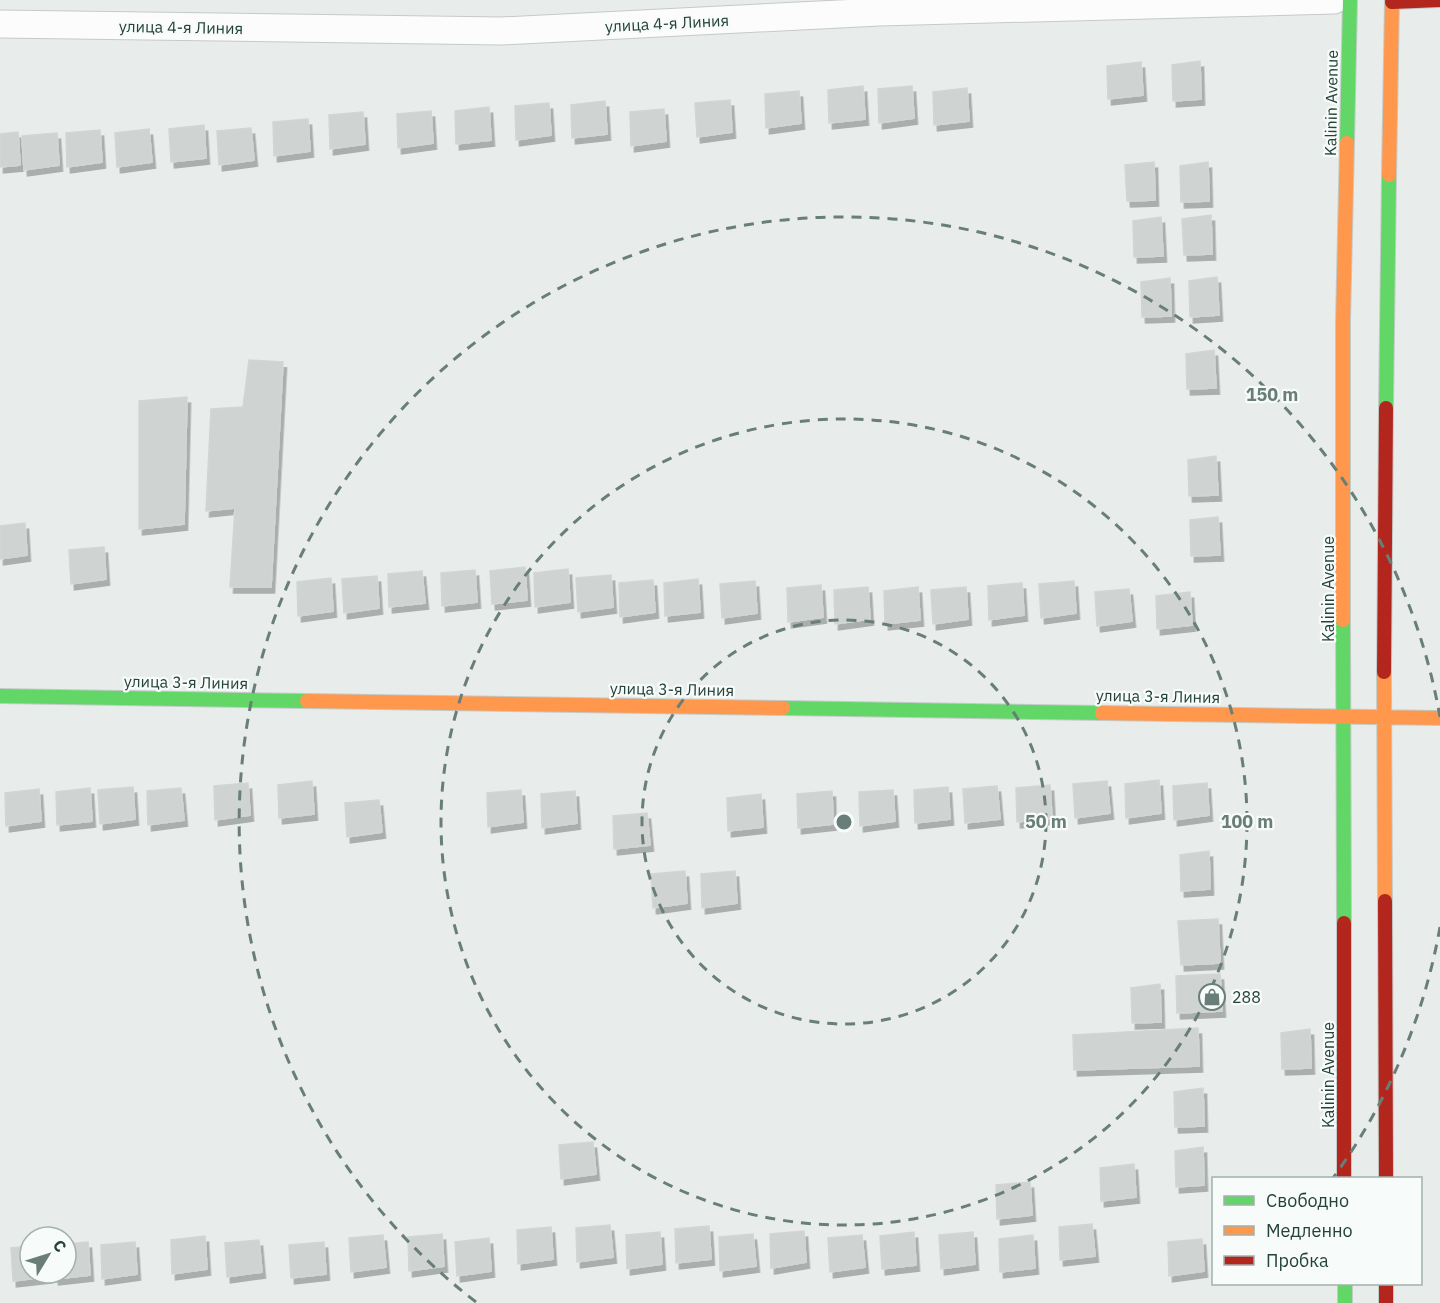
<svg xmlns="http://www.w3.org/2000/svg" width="1440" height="1303" viewBox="0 0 1440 1303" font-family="'IBM Plex Sans',sans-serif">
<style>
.building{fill:#cfd4d2;stroke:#d1d6d4;stroke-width:1.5;filter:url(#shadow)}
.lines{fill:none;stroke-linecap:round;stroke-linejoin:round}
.street-casing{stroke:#c5cac8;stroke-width:29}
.fast-casing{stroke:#c3cbc8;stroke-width:16}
.slow-casing{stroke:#c3cbc8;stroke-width:16}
.jam-casing{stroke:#c3cbc8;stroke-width:16}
.street{stroke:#fcfcfc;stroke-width:27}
.fast{stroke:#63d668;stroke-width:14}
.slow{stroke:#ff974d;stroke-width:14}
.jam{stroke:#b3261e;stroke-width:14}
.ring{fill:none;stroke:#697e78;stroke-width:3;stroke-dasharray:10 8}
.labels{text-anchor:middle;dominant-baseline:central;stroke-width:4.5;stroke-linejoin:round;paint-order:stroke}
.street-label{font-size:16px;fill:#24423a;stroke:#f7fbf9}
.poi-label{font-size:16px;fill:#24423a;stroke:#f7fbf9;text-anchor:start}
.centre{fill:#697e78;stroke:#f7fbf9;stroke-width:3}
.ring-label{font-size:18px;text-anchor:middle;font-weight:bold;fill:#697e78;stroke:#f7fbf9;stroke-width:4.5;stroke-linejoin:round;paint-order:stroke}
</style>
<defs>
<filter id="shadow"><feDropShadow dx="3.5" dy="6" stdDeviation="0" flood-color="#0004"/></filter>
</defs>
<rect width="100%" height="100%" fill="#e8edeb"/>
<path class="building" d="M1200 61 1201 99 1173 101 1172 65Z
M1141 62 1143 95 1108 99 1107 66Z
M863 86 865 119 829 123 828 90Z
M912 86 914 118 879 123 878 89Z
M967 88 969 121 934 125 933 92Z
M799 91 801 123 766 128 765 94Z
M730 100 732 132 697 137 695 103Z
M605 101 607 134 572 138 571 105Z
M549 103 551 135 516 140 515 106Z
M489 107 491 140 456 144 455 111Z
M664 109 666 141 631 146 630 112Z
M431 111 433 143 398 148 397 114Z
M363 112 365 144 330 149 329 115Z
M308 119 310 151 274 156 273 122Z
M204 125 206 158 171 162 169 129Z
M251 128 254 160 219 165 217 131Z
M149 129 152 162 117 167 115 133Z
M100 130 102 162 67 167 66 133Z
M18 132 20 165 0 167V134Z
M57 133 59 165 24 170 22 136Z
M1154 162 1155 200 1127 201 1125 165Z
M1208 162 1209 201 1181 202 1180 166Z
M1211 215 1212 254 1184 255 1182 219Z
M1161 217 1163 256 1134 257 1133 221Z
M1217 277 1219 315 1190 317 1189 281Z
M1170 278 1171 316 1142 317 1141 282Z
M1214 350 1216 388 1187 389 1186 354Z
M249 360 283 362 271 587H230L235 508 206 511 211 409 243 407Z
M187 397 184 524 139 529V401Z
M1216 456 1218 495 1189 496 1188 460Z
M1218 517 1220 555 1191 556 1190 520Z
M25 523 27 555 0 559V526Z
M104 547 106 579 71 584 69 550Z
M525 567 527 600 492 604 490 571Z
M568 569 570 602 535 607 534 573Z
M475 570 477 602 442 606 441 573Z
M422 571 425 603 389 607 388 574Z
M611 575 613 607 578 612 576 578Z
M377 576 379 608 344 613 342 579Z
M331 578 333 611 298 616 297 582Z
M698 579 700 612 665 616 664 583Z
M653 580 655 612 620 617 619 583Z
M755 581 757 613 722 618 720 584Z
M1074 581 1076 613 1041 618 1039 584Z
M1022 583 1024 615 989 620 988 586Z
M821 585 823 617 788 622 787 588Z
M868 587 870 619 835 624 834 590Z
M918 587 920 620 885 624 884 591Z
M966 587 968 619 933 624 931 590Z
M1129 589 1132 621 1097 626 1095 592Z
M1190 592 1192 625 1157 629 1156 596Z
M1159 780 1161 813 1126 818 1125 784Z
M312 781 314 814 279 818 278 785Z
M1107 781 1110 813 1075 818 1073 784Z
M248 783 250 815 215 820 214 786Z
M1207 783 1209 815 1174 820 1173 786Z
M1050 785 1052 818 1017 822 1016 788Z
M997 786 1000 819 965 823 963 789Z
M133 787 135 819 100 824 98 790Z
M948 787 950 819 915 823 914 790Z
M90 788 92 821 57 825 56 792Z
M181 788 184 820 148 825 147 791Z
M39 789 41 821 6 826 5 793Z
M521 790 523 822 488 827 487 793Z
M893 790 895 821 860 826 859 792Z
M575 791 577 823 542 828 541 794Z
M832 791 833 824 798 828 797 794Z
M761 794 763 827 728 831 727 798Z
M379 800 382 832 347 837 345 803Z
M647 813 650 845 614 849 613 816Z
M1209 851 1210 889 1181 891 1180 855Z
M685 871 687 903 653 908 651 874Z
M735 871 737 903 702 908 701 874Z
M1218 919 1220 963 1181 965 1178 921Z
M1220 974 1222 1011 1177 1013 1176 976Z
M1160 984 1161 1022 1132 1023 1131 988Z
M1198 1028 1199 1066 1074 1070 1073 1035Z
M1310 1029 1311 1068 1282 1069 1281 1033Z
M1203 1088 1204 1126 1175 1127 1174 1092Z
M593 1142 596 1174 561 1179 559 1145Z
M1203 1147 1204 1185 1176 1187 1175 1151Z
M1134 1164 1136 1197 1101 1201 1100 1168Z
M1030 1182 1032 1215 997 1219 996 1185Z
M1092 1224 1095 1256 1060 1260 1059 1227Z
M610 1225 613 1257 577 1262 576 1228Z
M709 1226 711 1259 676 1263 675 1229Z
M551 1227 553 1259 518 1264 517 1230Z
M804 1231 806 1262 771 1268 770 1234Z
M660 1232 662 1264 627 1269 626 1235Z
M914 1232 916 1265 882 1269 880 1236Z
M973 1232 975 1264 941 1269 939 1235Z
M442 1234 444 1266 409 1271 408 1237Z
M753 1234 756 1266 720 1271 719 1237Z
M383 1235 386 1267 351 1272 349 1238Z
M862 1235 865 1267 830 1272 828 1238Z
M1033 1235 1035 1268 1000 1272 999 1239Z
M205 1236 207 1269 172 1274 171 1240Z
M489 1238 491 1271 457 1276 455 1242Z
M1202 1239 1204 1271 1169 1276 1168 1242Z
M259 1240 262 1272 227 1277 225 1243Z
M88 1242 90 1275 55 1279 54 1273H66V1244Z
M135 1242 137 1274 102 1279 101 1245Z
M324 1242 326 1274 291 1278 289 1245Z
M30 1246V1273H47V1277L13 1281 11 1248Z"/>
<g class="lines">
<defs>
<path id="street" d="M0 24 501 31 879 12 1334 0"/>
<path id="fast" d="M1347 143 1350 0
M1386 408 1389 175
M1343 620 1344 923
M0 696 307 701
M783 708 1102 713
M1345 1284V1303"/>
<path id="slow" d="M1389 175 1392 0
M1343 620V322L1347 143
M1384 672 1385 901
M307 701 783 708
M1102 713 1440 718"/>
<path id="jam" d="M1392 2 1440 0
M1384 672 1386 408
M1385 901 1386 1178
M1344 923V1178
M1386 1284V1303"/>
</defs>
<use href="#street" class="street-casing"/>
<use href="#fast" class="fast-casing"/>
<use href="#slow" class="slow-casing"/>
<use href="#jam" class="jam-casing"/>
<use href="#street" class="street"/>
<use href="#fast" class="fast"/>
<use href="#slow" class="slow"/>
<use href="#jam" class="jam"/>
</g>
<g class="ring">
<circle cx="844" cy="822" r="202"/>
<circle cx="844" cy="822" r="403"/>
<path d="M1440 927A605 605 0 0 1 1333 1178M476 1302A605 605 0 1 1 1440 717"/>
</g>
<defs>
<symbol id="shop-ring" viewBox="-11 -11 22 22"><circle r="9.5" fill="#f7fbf9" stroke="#697e78" stroke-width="1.5"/><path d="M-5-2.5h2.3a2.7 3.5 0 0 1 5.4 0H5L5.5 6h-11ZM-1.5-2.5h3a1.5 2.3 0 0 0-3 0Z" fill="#697e78"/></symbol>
</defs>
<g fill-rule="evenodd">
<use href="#shop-ring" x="1197" y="982" width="30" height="30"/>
</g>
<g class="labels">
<g class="street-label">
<text transform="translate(667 23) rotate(-3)">улица 4-я Линия</text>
<text transform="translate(181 27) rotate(1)">улица 4-я Линия</text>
<text transform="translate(1331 103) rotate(-89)">Kalinin Avenue</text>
<text transform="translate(1328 589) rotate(-90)">Kalinin Avenue</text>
<text transform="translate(186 682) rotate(1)">улица 3-я Линия</text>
<text transform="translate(672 689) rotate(1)">улица 3-я Линия</text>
<text transform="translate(1158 696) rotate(1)">улица 3-я Линия</text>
<text transform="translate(1328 1075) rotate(-90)">Kalinin Avenue</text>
</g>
<g class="poi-label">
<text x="1232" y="997">288</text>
</g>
</g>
<circle cx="844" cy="822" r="9" class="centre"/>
<g class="ring-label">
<text x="1272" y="401">150 m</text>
<text x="1046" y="828">50 m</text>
<text x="1247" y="828">100 m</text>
</g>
<rect x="1212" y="1177" width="210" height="108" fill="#f7fbf9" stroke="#a3b1ad" stroke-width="1.5"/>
<rect x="1224" y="1196" width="30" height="9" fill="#63d668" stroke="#a3b1ad" stroke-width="1.5"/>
<text x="1266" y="1207" font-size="18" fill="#24423a">Свободно</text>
<rect x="1224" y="1226" width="30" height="9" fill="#ff974d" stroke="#a3b1ad" stroke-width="1.5"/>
<text x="1266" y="1237" font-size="18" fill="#24423a">Медленно</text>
<rect x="1224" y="1256" width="30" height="9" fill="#b3261e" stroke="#a3b1ad" stroke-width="1.5"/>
<text x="1266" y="1267" font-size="18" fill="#24423a">Пробка</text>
<g transform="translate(48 1255) rotate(52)"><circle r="28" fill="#f7fbf9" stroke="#a3b1ad" stroke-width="1.5"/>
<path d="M0-4.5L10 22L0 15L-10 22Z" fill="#697e78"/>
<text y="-9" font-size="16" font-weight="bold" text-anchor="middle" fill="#24423a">С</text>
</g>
</svg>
